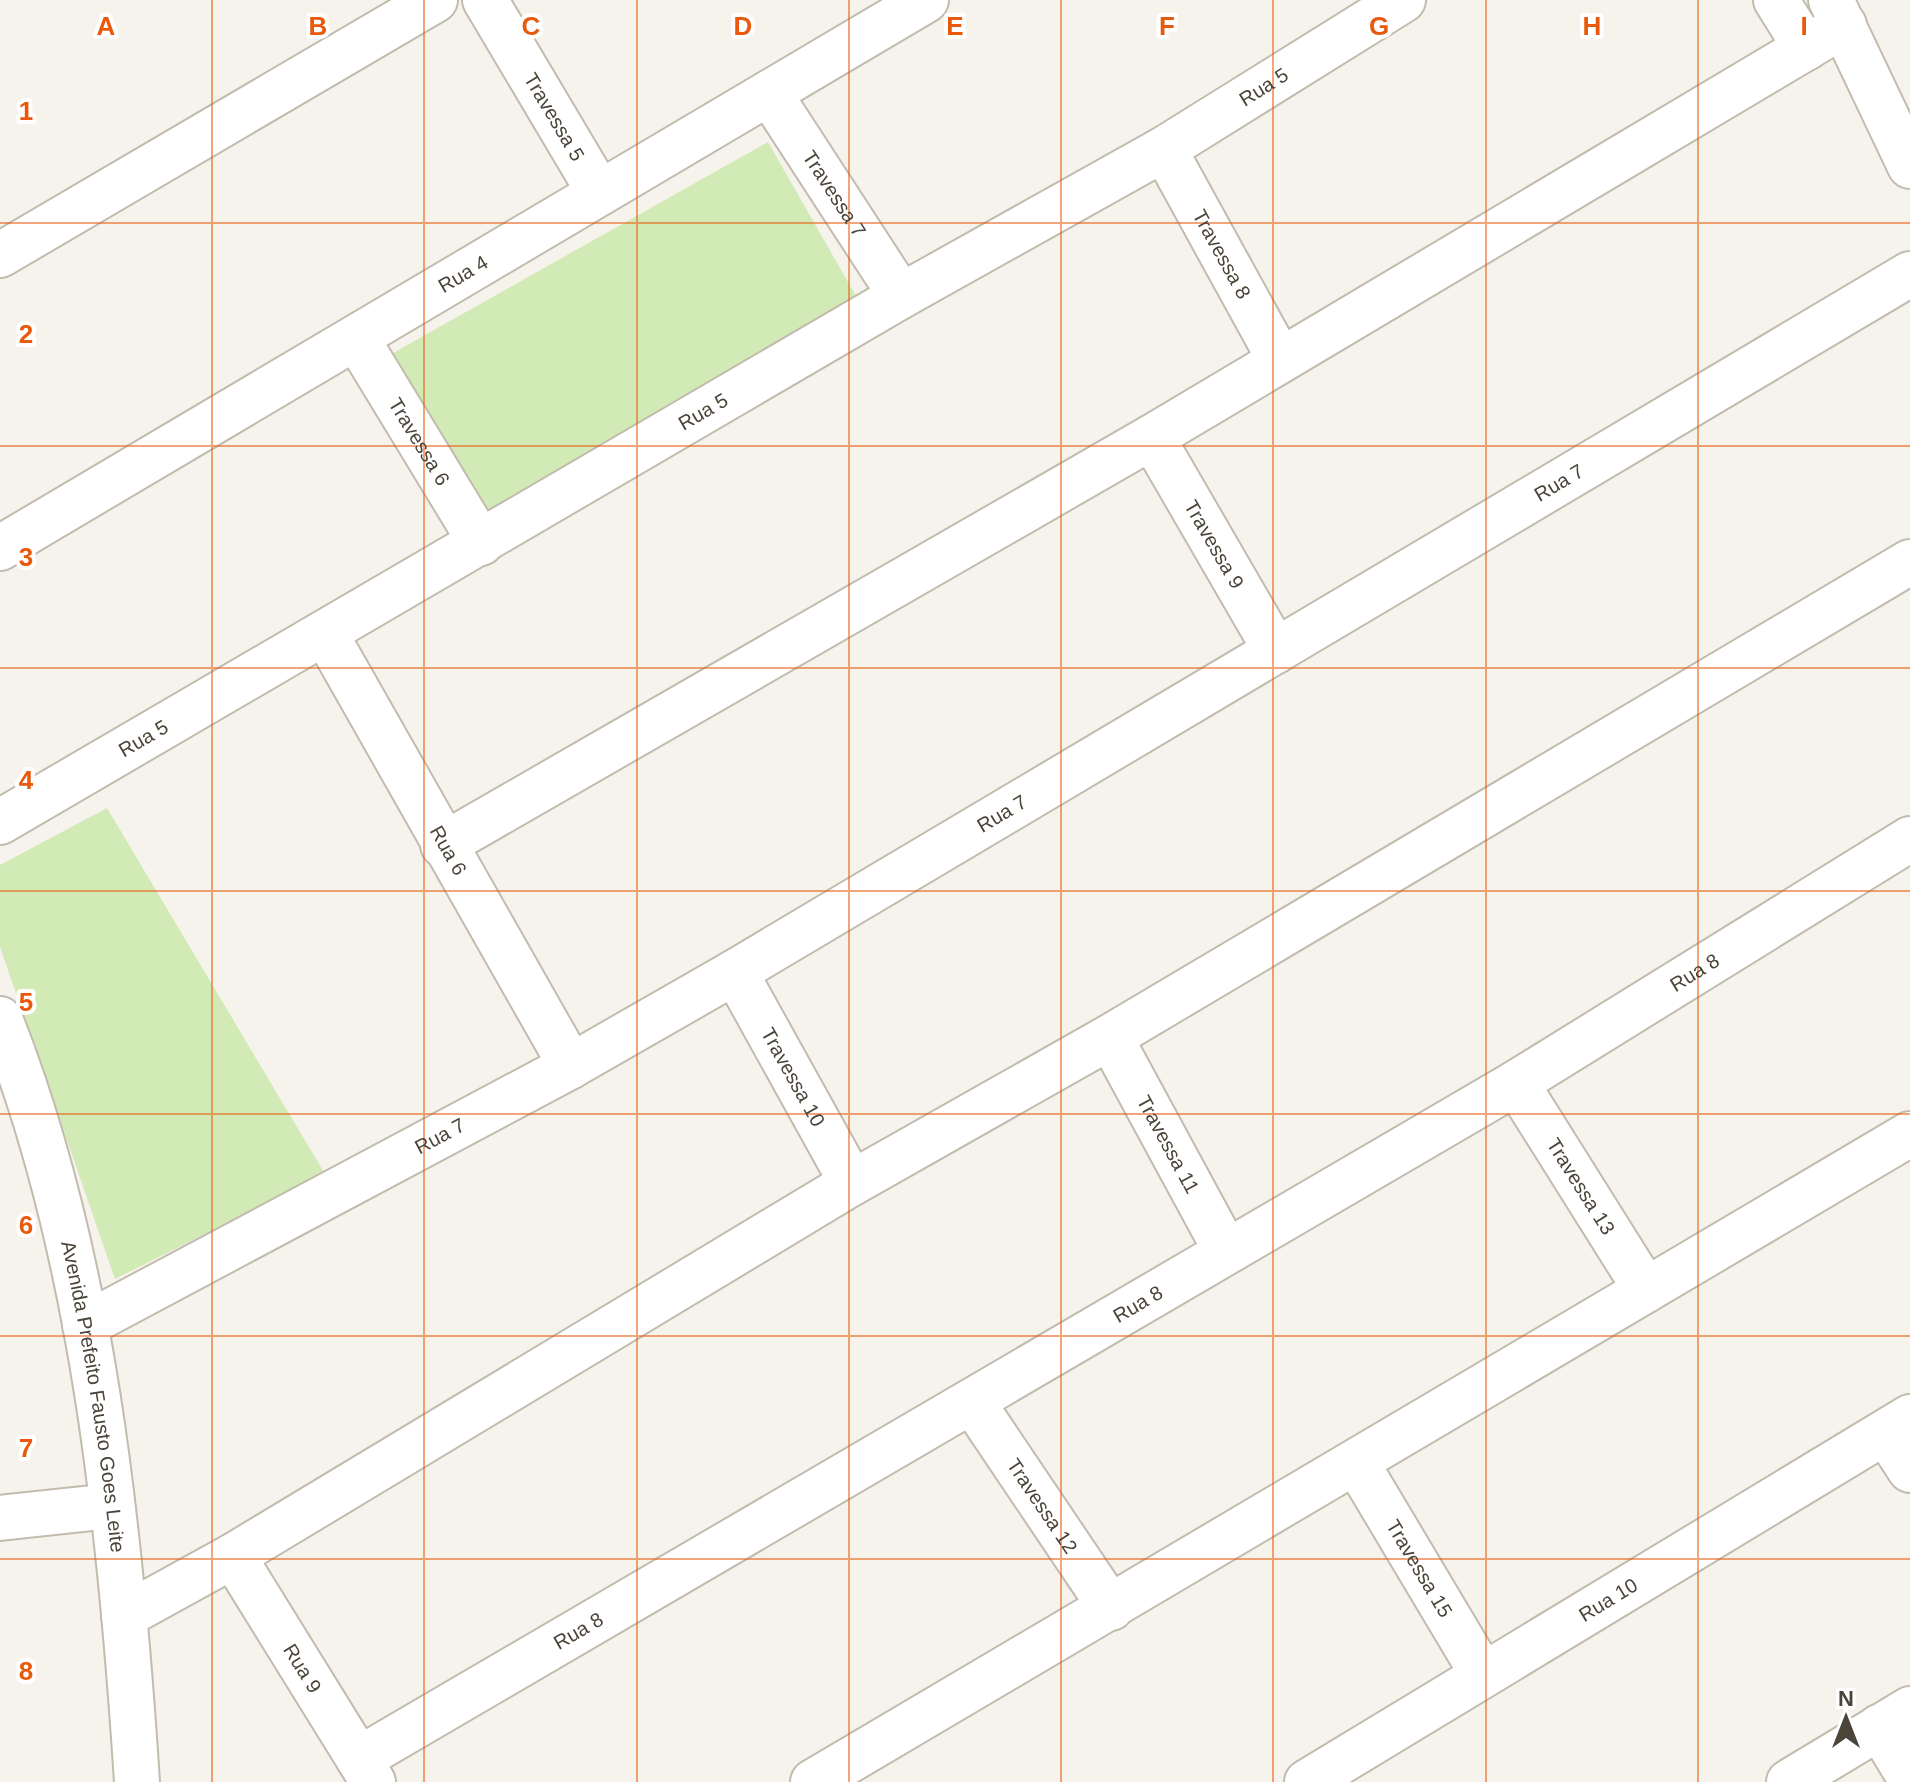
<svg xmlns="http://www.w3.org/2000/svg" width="1910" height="1782" viewBox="0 0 1910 1782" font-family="Arial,sans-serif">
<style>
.green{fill:#d2eab5}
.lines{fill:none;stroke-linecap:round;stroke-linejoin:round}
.minor-casing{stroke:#c2bbae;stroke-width:48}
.minor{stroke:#fff;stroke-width:44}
.grid{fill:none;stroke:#e8590c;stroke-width:2;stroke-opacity:0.55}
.labels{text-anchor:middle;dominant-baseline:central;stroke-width:8;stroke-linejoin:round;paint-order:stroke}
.street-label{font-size:20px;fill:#4b4439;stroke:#fff}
.grid-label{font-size:26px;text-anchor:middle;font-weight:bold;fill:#e8590c;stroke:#fff;stroke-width:8;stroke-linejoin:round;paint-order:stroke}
</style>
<rect width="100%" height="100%" fill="#f6f3ec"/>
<path class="green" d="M768 142 860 303 485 514 393 353Z
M107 808 325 1174 115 1279 0 947V865Z"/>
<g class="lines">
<defs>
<g id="minor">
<path id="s1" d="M485 0 599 192"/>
<path d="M1776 0 1806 48"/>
<path d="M1831 0 1910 166"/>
<path id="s2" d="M769 93 901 296"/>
<path id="s3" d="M1164 149 1280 360"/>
<path d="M0 255 435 0"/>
<path id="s4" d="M357 339 481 543"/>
<path id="s5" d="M1152 437 1276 651"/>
<path id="s6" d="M0 548 926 0"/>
<path id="s7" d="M325 633 571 1066"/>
<path id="s8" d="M0 822 901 296 1164 149 1403 0"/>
<path d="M443 845 1152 437 1844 25"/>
<path id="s9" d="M735 972 852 1183"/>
<path id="s10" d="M0 1019C93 1253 121 1532 137 1782"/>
<path id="s11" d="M1110 1037 1226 1251"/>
<path id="s12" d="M1516 1083 1646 1290"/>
<path id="s13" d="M85 1325 571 1066 735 972 1910 274"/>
<path id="s14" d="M973 1403 1111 1608"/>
<path d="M1886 1433 1910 1470"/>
<path id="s15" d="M1356 1462 1483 1675"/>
<path d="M0 1518 111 1506"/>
<path id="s16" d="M233 1556 373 1782"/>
<path d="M124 1616 233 1556 852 1183 1110 1037 1910 562"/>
<path d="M1879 1727 1910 1778"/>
<path id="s17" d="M359 1759 1516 1083 1910 839"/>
<path d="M813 1782 1910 1134"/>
<path id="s18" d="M1307 1782 1910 1417"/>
<path d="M1789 1782 1910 1709"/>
</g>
</defs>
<use href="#minor" class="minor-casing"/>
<use href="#minor" class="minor"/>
</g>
<path class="grid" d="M212 0V1782M424 0V1782M637 0V1782M849 0V1782M1061 0V1782M1273 0V1782M1486 0V1782M1698 0V1782M0 223H1910M0 446H1910M0 668H1910M0 891H1910M0 1114H1910M0 1336H1910M0 1559H1910"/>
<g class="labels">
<g class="street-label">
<text stroke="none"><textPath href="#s8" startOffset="1462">Rua 5</textPath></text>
<text stroke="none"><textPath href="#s1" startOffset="136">Travessa 5</textPath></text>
<text stroke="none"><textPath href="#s2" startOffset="120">Travessa 7</textPath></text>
<text stroke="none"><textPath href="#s3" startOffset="120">Travessa 8</textPath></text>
<text stroke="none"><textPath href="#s6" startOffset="538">Rua 4</textPath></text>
<text stroke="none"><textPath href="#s8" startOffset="814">Rua 5</textPath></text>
<text stroke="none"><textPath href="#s4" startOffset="120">Travessa 6</textPath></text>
<text stroke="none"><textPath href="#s13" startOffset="1698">Rua 7</textPath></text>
<text stroke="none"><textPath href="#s5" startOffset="124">Travessa 9</textPath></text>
<text stroke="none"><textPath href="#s8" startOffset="166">Rua 5</textPath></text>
<text stroke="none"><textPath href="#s13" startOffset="1050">Rua 7</textPath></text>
<text stroke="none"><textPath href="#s7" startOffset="250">Rua 6</textPath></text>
<text stroke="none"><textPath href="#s17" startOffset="1550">Rua 8</textPath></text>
<text stroke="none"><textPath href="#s9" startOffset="120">Travessa 10</textPath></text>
<text stroke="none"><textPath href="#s13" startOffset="402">Rua 7</textPath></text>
<text stroke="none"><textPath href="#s11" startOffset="122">Travessa 11</textPath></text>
<text stroke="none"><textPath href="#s12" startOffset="122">Travessa 13</textPath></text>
<text stroke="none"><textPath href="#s17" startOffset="902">Rua 8</textPath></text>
<text stroke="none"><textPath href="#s10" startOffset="390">Avenida Prefeito Fausto Goes Leite</textPath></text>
<text stroke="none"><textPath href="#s14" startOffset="124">Travessa 12</textPath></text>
<text stroke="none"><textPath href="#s15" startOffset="124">Travessa 15</textPath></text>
<text stroke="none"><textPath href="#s18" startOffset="352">Rua 10</textPath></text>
<text stroke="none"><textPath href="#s17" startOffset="254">Rua 8</textPath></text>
<text stroke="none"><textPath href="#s16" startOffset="132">Rua 9</textPath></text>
</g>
</g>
<g class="grid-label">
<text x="106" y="35">A</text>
<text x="318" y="35">B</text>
<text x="531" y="35">C</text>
<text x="743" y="35">D</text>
<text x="955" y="35">E</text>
<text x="1167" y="35">F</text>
<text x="1379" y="35">G</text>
<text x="1592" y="35">H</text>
<text x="1804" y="35">I</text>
<text x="26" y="120">1</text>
<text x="26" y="343">2</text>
<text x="26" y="566">3</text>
<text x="26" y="789">4</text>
<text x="26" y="1011">5</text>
<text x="26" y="1234">6</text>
<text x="26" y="1457">7</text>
<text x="26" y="1680">8</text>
</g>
<g transform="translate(1846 1718)" stroke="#ffffff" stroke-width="6" paint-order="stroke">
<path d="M0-6L14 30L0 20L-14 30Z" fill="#4b4439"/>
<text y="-12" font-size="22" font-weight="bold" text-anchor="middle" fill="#4b4439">N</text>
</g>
</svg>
